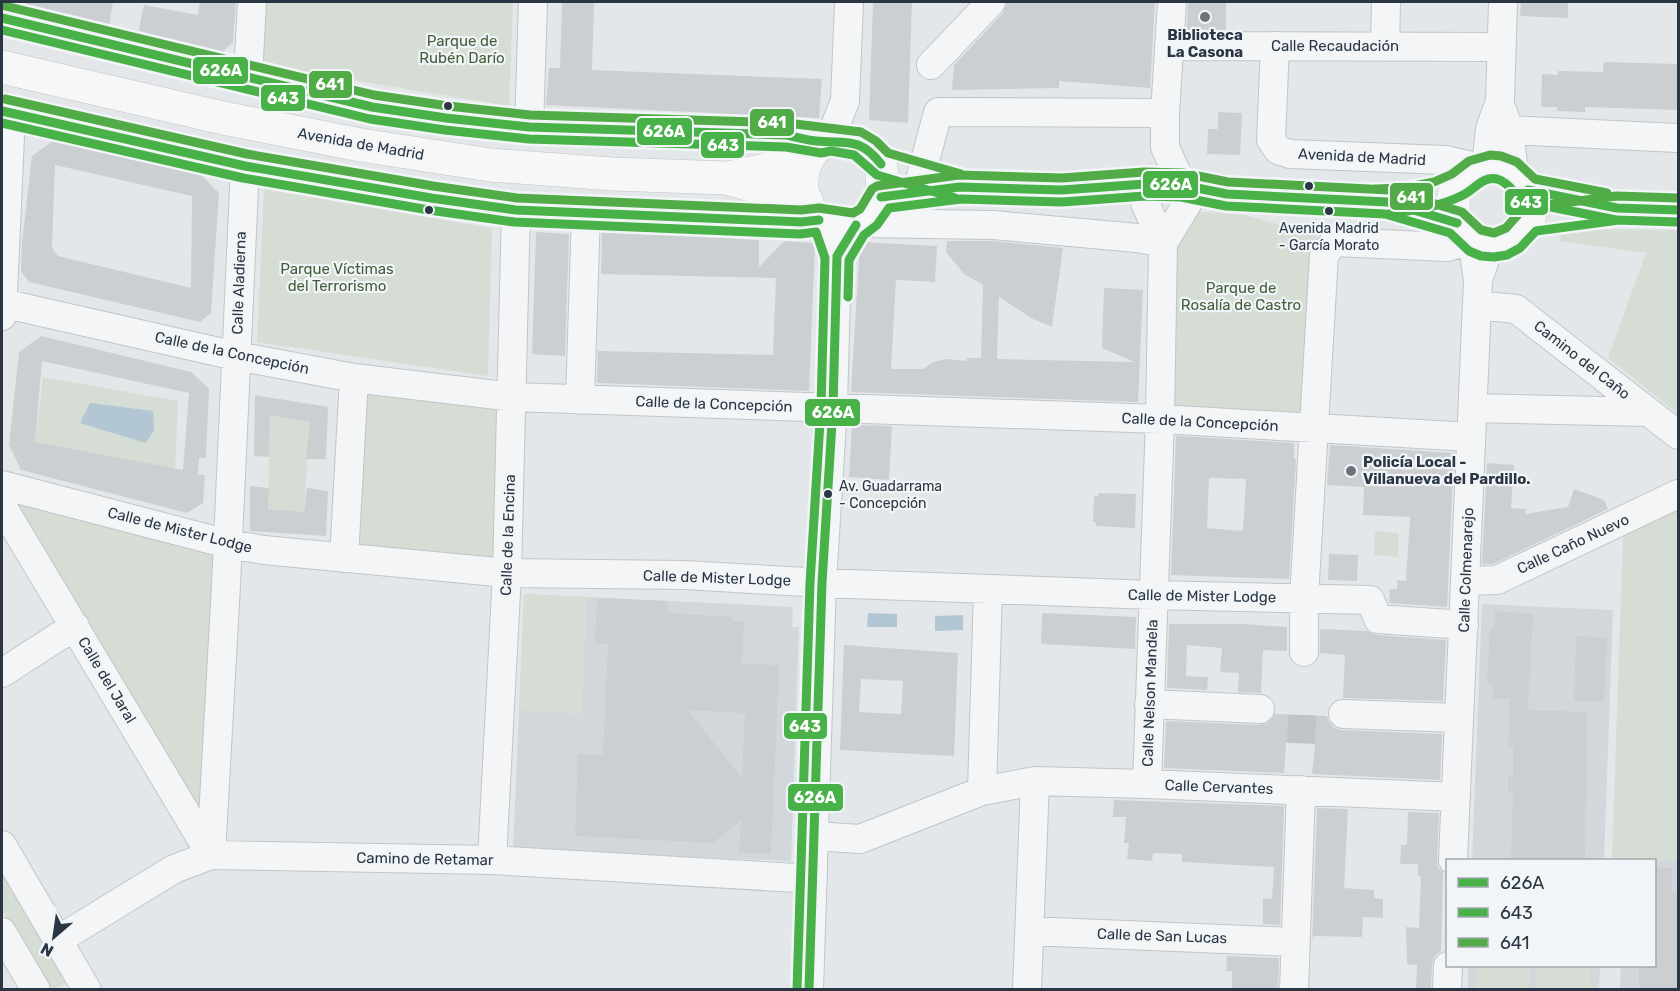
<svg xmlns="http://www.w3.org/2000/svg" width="1680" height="991" viewBox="0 0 1680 991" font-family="Rubik,sans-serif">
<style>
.built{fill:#d2d7dc}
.green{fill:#d6ddd4}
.water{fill:#b2c6d4}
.building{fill:#cccfd1;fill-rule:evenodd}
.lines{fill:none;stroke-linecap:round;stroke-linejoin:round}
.minor-tunnel{stroke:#bfc4c8;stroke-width:28;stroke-dasharray:28 14;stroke-linecap:butt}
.minor-casing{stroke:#c2c5c7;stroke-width:30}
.major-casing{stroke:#c0c4c7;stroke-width:34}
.minor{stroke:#f3f5f6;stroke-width:28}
.major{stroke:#f7f7f7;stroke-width:33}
.bus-1-casing{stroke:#f2f5f8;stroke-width:14}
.bus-2-casing{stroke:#f2f5f8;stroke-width:14}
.bus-3-casing{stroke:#f2f5f8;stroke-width:14}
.bus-1{stroke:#48b147;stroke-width:9}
.bus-2{stroke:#48b147;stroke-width:9}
.bus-3{stroke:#51ac47;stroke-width:9}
.poi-dot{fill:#6b747d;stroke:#f2f5f8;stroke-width:2}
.bus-dot{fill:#2a3643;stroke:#f2f5f8;stroke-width:2}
.labels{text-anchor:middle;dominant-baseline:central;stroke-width:4.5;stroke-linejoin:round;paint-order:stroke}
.bus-label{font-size:14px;fill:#2a3643;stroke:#f2f5f8}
.poi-label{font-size:15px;font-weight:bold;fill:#2a3643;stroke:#f2f5f8}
.park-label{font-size:15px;fill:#435f37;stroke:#f2f5f8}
.street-label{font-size:15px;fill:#2a3643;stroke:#f2f5f8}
.line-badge{stroke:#f2f5f8;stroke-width:2}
.badge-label{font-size:16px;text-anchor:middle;font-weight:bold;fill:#fff}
</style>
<rect width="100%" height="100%" fill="#e4e7e9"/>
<path class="built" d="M524 594 793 607 792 627H799L791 861 513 850Z
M1482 604 1613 610 1604 860H1472Z
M1627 859 1678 860V989L1620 990 1621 966H1654V860H1627Z
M1468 966H1600L1599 989 1468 990Z"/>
<path class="green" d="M264 2H513L509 106 262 65Z
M264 189 492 228 488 376 257 342Z
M1191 211 1245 215 1291 228 1317 227 1309 420 1166 414 1169 248Z
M1561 229 1678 230V414L1608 358 1646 253 1560 241Z
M43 377 178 401 175 470 35 442Z
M354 378 513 397 507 573 344 558Z
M270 415 310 422 304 512 268 509Z
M2 485 228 544 211 855Z
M1678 510V860L1612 858 1623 537Z
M1375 531 1399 533 1398 557 1374 555Z
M524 594 587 597 582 714 519 710Z
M2 868 69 981 54 989H48L2 910Z
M1476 966H1531L1530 989H1475Z
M1537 966H1591L1590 989H1536Z"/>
<path class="water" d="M90 403 153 411 154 430 146 443 80 423Z
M868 613 897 614V627H867Z
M963 615V630L935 631V616Z"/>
<path class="building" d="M25 2H113L109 27 29 8Z
M200 2H236L233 42 220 54 138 34 144 5 198 15Z
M562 2H594L592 70 822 79 819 118 546 105 549 68H560Z
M873 2H912L908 123 869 120Z
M1007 2H1155L1150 88 1059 81V88L952 90 954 65 1003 13Z
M1188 2H1226V30H1187Z
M1521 2H1568V18L1520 16Z
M1604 62 1678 64V110L1585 107V112L1557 111V107H1541L1542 74 1558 75V71L1603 72Z
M1218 112 1242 113 1240 155 1207 154 1208 129H1218Z
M54 140 200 174 219 193 211 313 200 322 29 282 21 271 22 242 32 156ZM55 165 192 196 191 288 58 256 52 248Z
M536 232 569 234 565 356 532 354Z
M602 232 759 240V267L784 241 815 243 809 391 597 383 598 351 773 355 776 278 601 274Z
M947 241H992L1063 248 1052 327 1033 319 999 297 997 359 1135 362 1102 348 1104 288 1143 290 1138 402 851 392 860 242 937 246 935 282 896 280 891 369H923L933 362 947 359 967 361V358H981L983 285 964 274 946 252Z
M41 336 191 372 209 389 206 458H199L198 475H205L203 503 187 513 21 470 9 445 19 352ZM42 361 189 393 183 470 35 442Z
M255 395 328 407 326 459H306L310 422 270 415 269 457 254 456Z
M852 425 892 426 889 480 849 477Z
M1176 436 1294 443V459H1296L1289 579 1171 575ZM1209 478 1246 479 1243 531 1207 528Z
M1330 445 1454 453 1447 607 1389 603 1390 589H1397V580L1406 581 1410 517 1363 515 1364 487 1327 485Z
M1487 463 1514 465 1511 508 1526 509 1525 514 1568 507 1574 489 1604 500 1608 509 1493 564H1482Z
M250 486 269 488 268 509 304 512 307 488 328 491 326 536 250 531Z
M1098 493 1136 494 1135 528 1096 526V522H1093L1094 496H1098Z
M1329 554 1358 555 1357 581 1328 580Z
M597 598 668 601 667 613 733 617 732 621 744 622 742 664 779 665 771 854 739 853 741 820 713 843 575 836 578 754 603 755 608 644 595 643ZM688 710 745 713 742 778Z
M1495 611 1533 614 1528 710 1587 712 1585 861H1511L1513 791H1508V777H1513V747H1508L1510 699 1493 698 1494 685 1487 684 1490 628H1494Z
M1042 613 1136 617 1135 649 1041 644Z
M1169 624H1243L1287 627V651L1263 650 1261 693 1238 692 1239 673 1220 672 1222 648 1187 645 1186 676 1208 677 1207 690 1167 688Z
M1320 629 1367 631 1377 635 1446 640 1443 701 1343 698 1345 655 1320 653Z
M1576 636 1607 638 1604 702 1574 701Z
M844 645 958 653 954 756 840 750ZM861 679 903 681 901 714 859 712Z
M1275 714 1327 716 1329 722 1334 728 1342 730 1442 734 1440 780 1312 774 1315 744 1286 743 1284 773 1164 768 1166 721 1259 725 1268 723Z
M1114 800 1284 806 1280 925 1263 924V898L1272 899 1274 867 1182 862V854L1153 853 1152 861 1127 859 1129 843H1124L1126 817H1113Z
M1317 808 1348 809 1344 888 1374 890V898L1383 899V918L1363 917 1362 937 1313 936 1312 942Z
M1408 812 1439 813 1437 859 1438 867 1443 872 1441 951 1434 957 1432 965 1431 990H1416L1417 965 1407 964 1406 927 1419 928 1421 876H1418V864H1400L1401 845H1407Z
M1654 867 1672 868V891H1678V990H1639V966H1654Z
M1227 956 1279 958 1278 990H1232V971H1226Z"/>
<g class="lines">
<path class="minor-tunnel" d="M1301 743 1302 715"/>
<defs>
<path id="minor" d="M1172 2 1165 113V147L1182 185
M2 18 372 107 446 118 529 127 787 135 823 141
M1169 46 1501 47
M1275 46 1271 140 1278 150 1290 154 1445 160 1481 168
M1385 47 1386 2
M931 65 991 2
M248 77 252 2
M2 111 245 166 431 198 516 210 801 222 819 220
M1503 112 1509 130 1514 173
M529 127 533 2
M1509 130 1678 138
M830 139 845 101 849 2
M1486 167 1490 129 1500 101 1503 2
M921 176 938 112 1165 113
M1145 203 1163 243 1160 419 1147 784
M863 223 993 225 1137 238 1163 243
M1163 243 1187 204
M2 303 236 356 354 378 513 397 1160 419 1471 437
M1477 305 1516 309 1678 435
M2 316 11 114
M580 400 586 213
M1473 408 1648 412
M2 485 228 544 264 550 507 573 685 575 822 583 1153 595 1370 600 1378 619 1464 625
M2 506 211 855
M344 558 354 378
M1465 581 1497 580 1678 494
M1304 652V598L1324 255 1334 242 1447 247 1472 240 1478 280 1490 245
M2 673 75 626
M1149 704 1260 709
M1343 714 1459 718
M982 791 988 589
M815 836 860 839 982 791 1035 781 1147 784 1456 797
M2 845 87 990
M211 855 226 585 245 166
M492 860 507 573 516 210
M1453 860 1478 280
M1029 931 1295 942
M2 932 36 990
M58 940 174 869 211 855 492 860 813 879
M809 990 822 583 833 407 837 256 825 223
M1027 990 1035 781
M1294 990 1301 790
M1447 990 1448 966"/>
<path id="major" d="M2 67 223 118 361 145 490 165 612 174 727 178 807 202
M830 139C840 140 852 141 861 145 886 157 887 187 875 209 869 220 862 224 849 225 841 226 830 225 822 221 792 205 796 151 830 139Z
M1453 206a39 39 0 1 1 78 0a39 39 0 1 1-78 0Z
M728 178 805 161
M1528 190 1617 208 1678 210
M881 197 960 187 1062 190 1145 184 1182 185 1227 194 1387 202 1457 223"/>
</defs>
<use href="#minor" class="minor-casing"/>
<use href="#major" class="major-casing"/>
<use href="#minor" class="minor"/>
<use href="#major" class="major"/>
<defs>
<path id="bus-1" d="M2 18 372 107 446 118 529 127 787 135C796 137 806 140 816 141 846 144 859 136 881 164
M2 111 245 166 431 198 516 210 801 222 819 220
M1528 190 1617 208 1678 210
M881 197 960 187 1062 190 1145 184 1182 185 1227 194 1387 202 1457 223
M809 990 822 583 833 407 837 256 856 225"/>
<path id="bus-2" d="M2 30 370 119 445 130 529 139 786 147 821 153 831 151 854 155 877 175 955 198
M2 123 243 178 429 210 514 222 800 234 816 232 825 258 821 406 810 583 797 990
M1389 214C1413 210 1439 207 1461 196 1474 191 1481 176 1497 179 1511 183 1514 197 1526 202L1616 220 1678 222
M848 297 849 260 864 235 877 225 889 208 961 199 1062 202 1145 196 1181 197 1226 206 1385 214 1450 233 1469 251 1481 256 1494 257 1507 255 1520 248 1536 231 1619 220"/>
<path id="bus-3" d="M5 6 374 95 448 106 530 115 787 123 861 132 876 141 888 153 961 174
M5 99 247 154 433 186 517 198 801 210 819 208 853 213 860 209 872 189 877 186 959 175 1062 178 1144 172 1183 173 1228 182 1389 190 1462 212 1481 230 1494 233 1506 228 1521 211 1526 208 1616 196 1678 198
M1375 189 1404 188 1434 182 1452 174 1469 161 1490 155 1501 156 1517 162 1535 179 1607 193"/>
</defs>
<use href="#bus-1" class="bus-1-casing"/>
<use href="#bus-2" class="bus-2-casing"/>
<use href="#bus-3" class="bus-3-casing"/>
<use href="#bus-1" class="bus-1"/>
<use href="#bus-2" class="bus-2"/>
<use href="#bus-3" class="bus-3"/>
</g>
<g class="poi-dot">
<circle cx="1205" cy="17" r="6"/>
<circle cx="1351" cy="471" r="6"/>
</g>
<g class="bus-dot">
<circle cx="448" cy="106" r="5"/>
<circle cx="1309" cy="186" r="5"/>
<circle cx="429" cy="210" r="5"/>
<circle cx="1329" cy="211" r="5"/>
<circle cx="828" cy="494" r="5"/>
</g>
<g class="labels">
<g class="bus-label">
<text x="1329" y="228">Avenida Madrid<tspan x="1329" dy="17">- García Morato</tspan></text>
<text x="839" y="486" text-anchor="start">Av. Guadarrama<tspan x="839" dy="17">- Concepción</tspan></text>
</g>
<g class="poi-label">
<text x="1205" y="35">Biblioteca<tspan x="1205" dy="17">La Casona</tspan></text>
<text x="1363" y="462" text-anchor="start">Policía Local -<tspan x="1363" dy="17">Villanueva del Pardillo.</tspan></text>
</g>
<g class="park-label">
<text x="462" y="41">Parque de<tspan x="462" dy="17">Rubén Darío</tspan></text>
<text x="337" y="269">Parque Víctimas<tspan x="337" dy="17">del Terrorismo</tspan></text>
<text x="1241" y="288">Parque de<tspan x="1241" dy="17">Rosalía de Castro</tspan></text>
</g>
<g class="street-label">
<text x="1335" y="46">Calle Recaudación</text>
<text transform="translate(361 144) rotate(10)">Avenida de Madrid</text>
<text transform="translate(1362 157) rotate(3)">Avenida de Madrid</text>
<text transform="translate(239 283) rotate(-88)">Calle Aladierna</text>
<text transform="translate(232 353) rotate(12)">Calle de la Concepción</text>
<text transform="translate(1582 360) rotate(38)">Camino del Caño</text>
<text transform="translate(714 404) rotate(2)">Calle de la Concepción</text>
<text transform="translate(1200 422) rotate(3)">Calle de la Concepción</text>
<text transform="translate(180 530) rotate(14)">Calle de Mister Lodge</text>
<text transform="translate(508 535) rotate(-88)">Calle de la Encina</text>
<text transform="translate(1573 544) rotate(-25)">Calle Caño Nuevo</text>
<text transform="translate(1466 570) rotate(-88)">Calle Colmenarejo</text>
<text transform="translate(717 578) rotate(2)">Calle de Mister Lodge</text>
<text transform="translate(1202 596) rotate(1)">Calle de Mister Lodge</text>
<text transform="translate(107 680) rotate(59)">Calle del Jaral</text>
<text transform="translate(1150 693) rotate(-88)">Calle Nelson Mandela</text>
<text transform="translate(1219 787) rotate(2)">Calle Cervantes</text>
<text transform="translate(425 859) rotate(1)">Camino de Retamar</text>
<text transform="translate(1162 936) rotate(2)">Calle de San Lucas</text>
</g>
</g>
<g class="line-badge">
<rect x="192" y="56" width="57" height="29" rx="6" fill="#48b147"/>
<rect x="308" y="70" width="45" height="29" rx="6" fill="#51ac47"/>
<rect x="260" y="84" width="46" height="28" rx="6" fill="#48b147"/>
<rect x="749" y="108" width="46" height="29" rx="6" fill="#51ac47"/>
<rect x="636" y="117" width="57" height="29" rx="6" fill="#48b147"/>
<rect x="700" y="131" width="45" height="28" rx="6" fill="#48b147"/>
<rect x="1142" y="170" width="57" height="29" rx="6" fill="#48b147"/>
<rect x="1389" y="182" width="45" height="29" rx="6" fill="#51ac47"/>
<rect x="1504" y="188" width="45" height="28" rx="6" fill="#48b147"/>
<rect x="804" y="398" width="57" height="29" rx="6" fill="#48b147"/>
<rect x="783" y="712" width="45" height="28" rx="6" fill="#48b147"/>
<rect x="787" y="783" width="57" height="29" rx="6" fill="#48b147"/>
</g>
<g class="badge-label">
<text x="221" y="76">626A</text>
<text x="330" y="90">641</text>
<text x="283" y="104">643</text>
<text x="772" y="128">641</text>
<text x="664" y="137">626A</text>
<text x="723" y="151">643</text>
<text x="1171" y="190">626A</text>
<text x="1411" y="203">641</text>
<text x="1526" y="208">643</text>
<text x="833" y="418">626A</text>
<text x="805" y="732">643</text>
<text x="815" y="803">626A</text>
</g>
<rect width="1680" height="991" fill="none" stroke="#2a3643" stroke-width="6"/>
<rect x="1446" y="859" width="210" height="108" fill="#f2f5f8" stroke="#a2a9b0" stroke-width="1.5"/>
<rect x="1458" y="878" width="30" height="9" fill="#48b147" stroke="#a2a9b0" stroke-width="1.5"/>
<text x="1500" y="889" font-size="18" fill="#2a3643">626A</text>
<rect x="1458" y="908" width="30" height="9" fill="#48b147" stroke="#a2a9b0" stroke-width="1.5"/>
<text x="1500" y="919" font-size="18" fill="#2a3643">643</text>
<rect x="1458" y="938" width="30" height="9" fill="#51ac47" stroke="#a2a9b0" stroke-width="1.5"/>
<text x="1500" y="949" font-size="18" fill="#2a3643">641</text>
<g transform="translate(54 937) rotate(209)" stroke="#f2f5f8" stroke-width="4.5" paint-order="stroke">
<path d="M0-4.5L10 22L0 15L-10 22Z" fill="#2a3643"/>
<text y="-9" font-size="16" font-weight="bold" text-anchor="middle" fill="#2a3643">N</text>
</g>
</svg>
